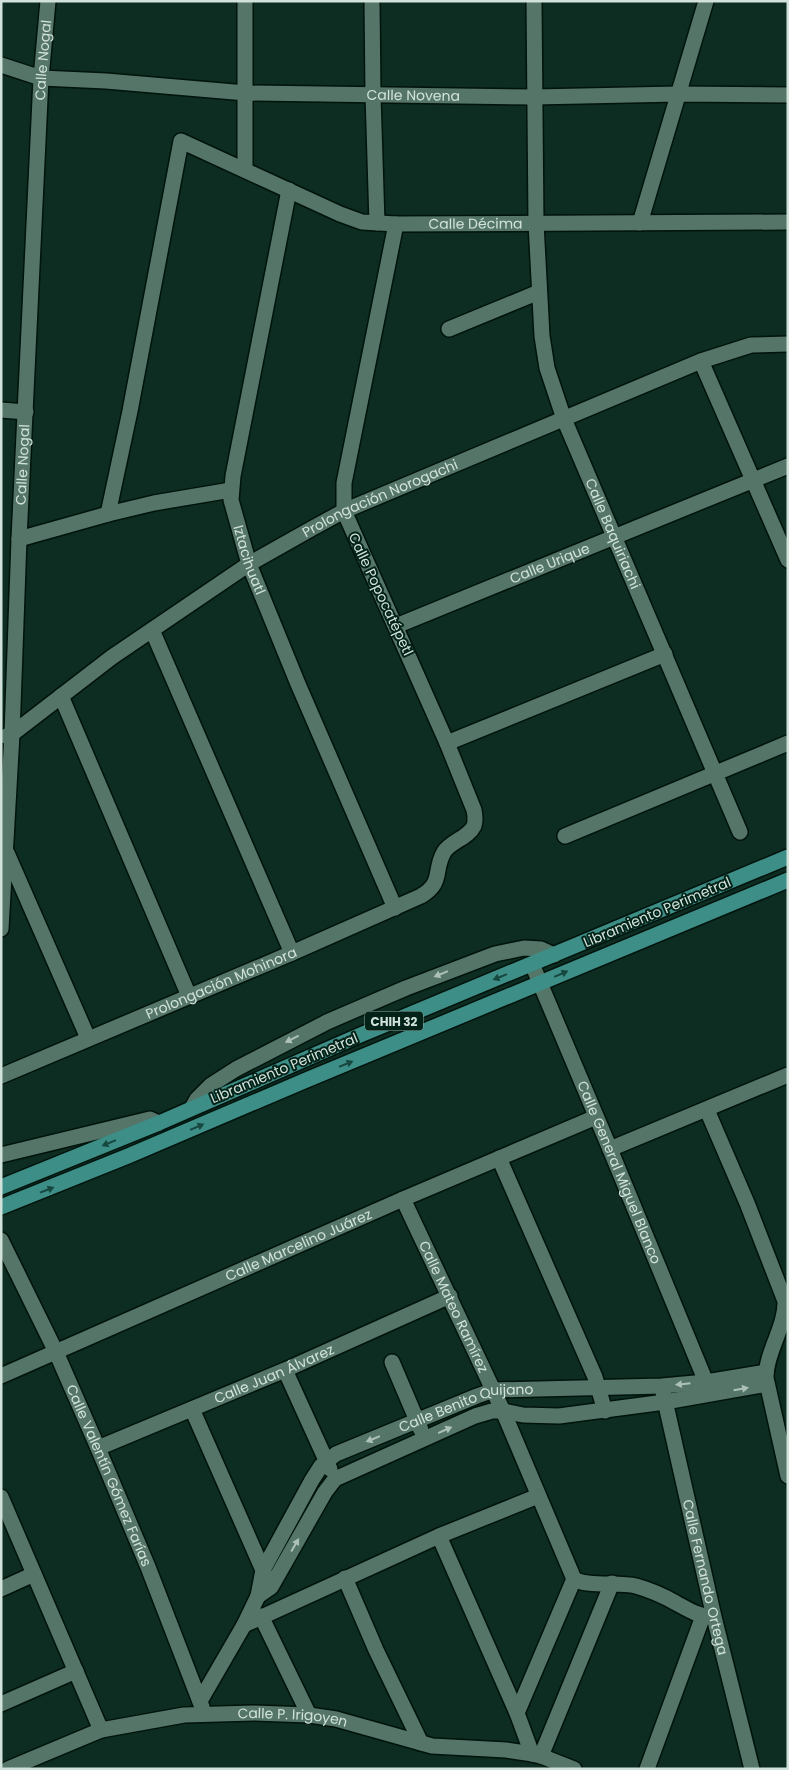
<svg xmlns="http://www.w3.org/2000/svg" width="789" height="1770" viewBox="0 0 789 1770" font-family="Poppins,sans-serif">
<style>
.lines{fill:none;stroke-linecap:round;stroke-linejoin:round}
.minor-casing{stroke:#00130c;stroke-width:18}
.primary-casing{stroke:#00130c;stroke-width:18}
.minor{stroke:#547568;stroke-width:15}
.primary{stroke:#3d8e87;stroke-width:15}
.oneway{fill:#acc1b8}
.oneway2{fill:#174840}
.labels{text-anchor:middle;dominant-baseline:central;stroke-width:4;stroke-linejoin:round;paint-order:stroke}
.shield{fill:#032319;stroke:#93a9a1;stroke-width:1}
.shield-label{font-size:12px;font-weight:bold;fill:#d1e2db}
.street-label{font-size:14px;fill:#d1e2db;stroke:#032319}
</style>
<rect width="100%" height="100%" fill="#0d2c22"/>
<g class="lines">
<defs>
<g id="minor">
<path d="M372 1 373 95 377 223"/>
<path id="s1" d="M534 1 536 223 542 336 547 368 564 419 740 832"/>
<path id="s2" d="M1 65 41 78 106 81 246 93 534 97 678 94 788 95"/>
<path d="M245 170V1"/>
<path id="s3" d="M289 190 233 476 231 500 249 564 298 684 395 908"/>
<path d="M640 223 706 1"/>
<path d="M449 329 539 292"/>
<path d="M701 361 788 560"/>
<path d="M1 410 26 412"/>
<path id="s4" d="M108 514 130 411 181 141 340 214 362 222 396 224 788 222"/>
<path d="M19 539 108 514 154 503 231 490"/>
<path id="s5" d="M396 626 788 466"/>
<path d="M152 630 292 953"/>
<path d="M61 696 189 996"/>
<path id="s6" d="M6 736 12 734 112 657 249 564 311 529 344 511 701 361 751 345 788 344"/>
<path d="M447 743 665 654"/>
<path d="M565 836 788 743"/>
<path d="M7 853 88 1038"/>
<path id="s7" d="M1 929 12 734 19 539 41 78 48 1"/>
<path id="s8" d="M532 964 610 1149 706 1382"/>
<path id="s9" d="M1 1076 292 953 421 896C444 882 433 871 444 852 451 841 468 838 474 826 476 820 475 815 474 810L447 743 344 511V483L396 224"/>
<path d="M192 1108 197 1099 211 1085 236 1069 327 1022 406 988 495 954 524 948 541 949 554 955"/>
<path d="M707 1110 747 1203 785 1301C786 1326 766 1352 766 1378L788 1476"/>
<path d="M610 1149 788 1075"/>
<path d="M1 1155 150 1119 159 1123"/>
<path d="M499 1158 595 1377 605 1411"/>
<path id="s10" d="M403 1199 503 1411 574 1579"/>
<path id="s11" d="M1 1240 56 1352 98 1448 148 1567 202 1707"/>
<path d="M392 1362 421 1430"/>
<path d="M285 1370 330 1469"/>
<path id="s12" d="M1 1376 403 1199 596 1117"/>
<path id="s13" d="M663 1392 714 1617 752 1769"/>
<path d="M192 1409 266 1577"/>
<path id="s14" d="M98 1448 285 1370 450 1296"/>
<path d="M1 1497 101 1730"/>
<path d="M439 1536 517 1713 532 1754"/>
<path d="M345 1578 376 1650 421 1743"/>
<path d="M574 1579C586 1587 619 1582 636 1586 650 1590 664 1596 676 1603 689 1610 698 1616 712 1617"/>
<path d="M1 1589 34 1574"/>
<path d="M258 1596 271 1587 325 1492 335 1479 475 1416 492 1411H503L523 1415 559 1416 665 1402 767 1384"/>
<path d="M261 1616 309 1715"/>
<path d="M244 1625 439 1536 538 1496"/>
<path id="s15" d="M200 1701 244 1625 258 1596 263 1570 312 1480 321 1466 336 1454 477 1396 494 1390 662 1386 706 1382 766 1372"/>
<path d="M1 1704 76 1671"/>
<path d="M517 1713 574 1579"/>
<path d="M541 1756 612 1583"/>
<path id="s16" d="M8 1769 101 1730 184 1715 254 1713 309 1715 336 1719 432 1746 506 1750 526 1753 541 1756 574 1769"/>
<path d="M647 1769 703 1616"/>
</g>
<path id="primary" d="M1 1187 159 1123 358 1036 788 857
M1 1207 128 1156 304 1081 788 880"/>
</defs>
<use href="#minor" class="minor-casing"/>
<use href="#primary" class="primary-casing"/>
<use href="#minor" class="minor"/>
<use href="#primary" class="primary"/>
</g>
<defs><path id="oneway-solid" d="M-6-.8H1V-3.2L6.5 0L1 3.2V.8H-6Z" transform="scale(1.25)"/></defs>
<g class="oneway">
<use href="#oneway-solid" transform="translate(441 974) rotate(158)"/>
<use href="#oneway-solid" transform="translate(292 1039) rotate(153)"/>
<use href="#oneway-solid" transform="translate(683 1384) rotate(174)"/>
<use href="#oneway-solid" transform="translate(741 1389) rotate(-10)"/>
<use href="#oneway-solid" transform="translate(445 1430) rotate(-24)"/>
<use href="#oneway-solid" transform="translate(373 1439) rotate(158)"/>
<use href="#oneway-solid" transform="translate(295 1545) rotate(-60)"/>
</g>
<g class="oneway2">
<use href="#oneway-solid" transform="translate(561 974) rotate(-23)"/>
<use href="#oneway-solid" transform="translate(500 977) rotate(158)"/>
<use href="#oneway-solid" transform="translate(346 1064) rotate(-22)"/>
<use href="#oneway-solid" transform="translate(197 1127) rotate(-23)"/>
<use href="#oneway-solid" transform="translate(109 1143) rotate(158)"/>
<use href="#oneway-solid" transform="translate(47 1190) rotate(-21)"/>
</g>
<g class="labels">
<rect class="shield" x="365" y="1011.5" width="58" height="19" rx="4"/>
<g class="shield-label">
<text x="394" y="1021">CHIH 32</text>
</g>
<g class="street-label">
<text stroke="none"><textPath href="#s7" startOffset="870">Calle Nogal</textPath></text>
<text stroke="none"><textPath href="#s2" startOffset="415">Calle Novena</textPath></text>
<text stroke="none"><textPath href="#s4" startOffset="692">Calle Décima</textPath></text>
<text stroke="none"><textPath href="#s7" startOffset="465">Calle Nogal</textPath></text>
<text stroke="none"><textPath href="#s6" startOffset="445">Prolongación Norogachi</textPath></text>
<text stroke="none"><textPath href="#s1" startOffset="546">Calle Baquiriachi</textPath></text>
<text stroke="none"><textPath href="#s3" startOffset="378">Iztacihuatl</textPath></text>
<text stroke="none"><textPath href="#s5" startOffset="166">Calle Urique</textPath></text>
<text transform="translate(381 594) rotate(65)">Calle Popocatépetl</text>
<text transform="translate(657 912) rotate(-23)">Libramiento Perimetral</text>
<text stroke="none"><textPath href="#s9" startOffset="239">Prolongación Mohinora</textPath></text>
<text transform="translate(284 1068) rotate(-23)">Libramiento Perimetral</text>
<text stroke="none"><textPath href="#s8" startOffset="226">Calle General Miguel Blanco</textPath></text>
<text stroke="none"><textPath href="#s12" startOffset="325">Calle Marcelino Juárez</textPath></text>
<text stroke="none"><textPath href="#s10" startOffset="119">Calle Mateo Ramírez</textPath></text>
<text stroke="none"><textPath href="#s14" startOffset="191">Calle Juan Álvarez</textPath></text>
<text stroke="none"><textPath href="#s15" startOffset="424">Calle Benito Quijano</textPath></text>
<text stroke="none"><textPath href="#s11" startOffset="259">Calle Valentín Gómez Farías</textPath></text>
<text stroke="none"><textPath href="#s13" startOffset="190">Calle Fernando Ortega</textPath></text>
<text stroke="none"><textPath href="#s16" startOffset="294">Calle P. Irigoyen</textPath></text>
</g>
</g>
<rect width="789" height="1770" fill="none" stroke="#d1e2db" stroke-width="5"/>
</svg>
